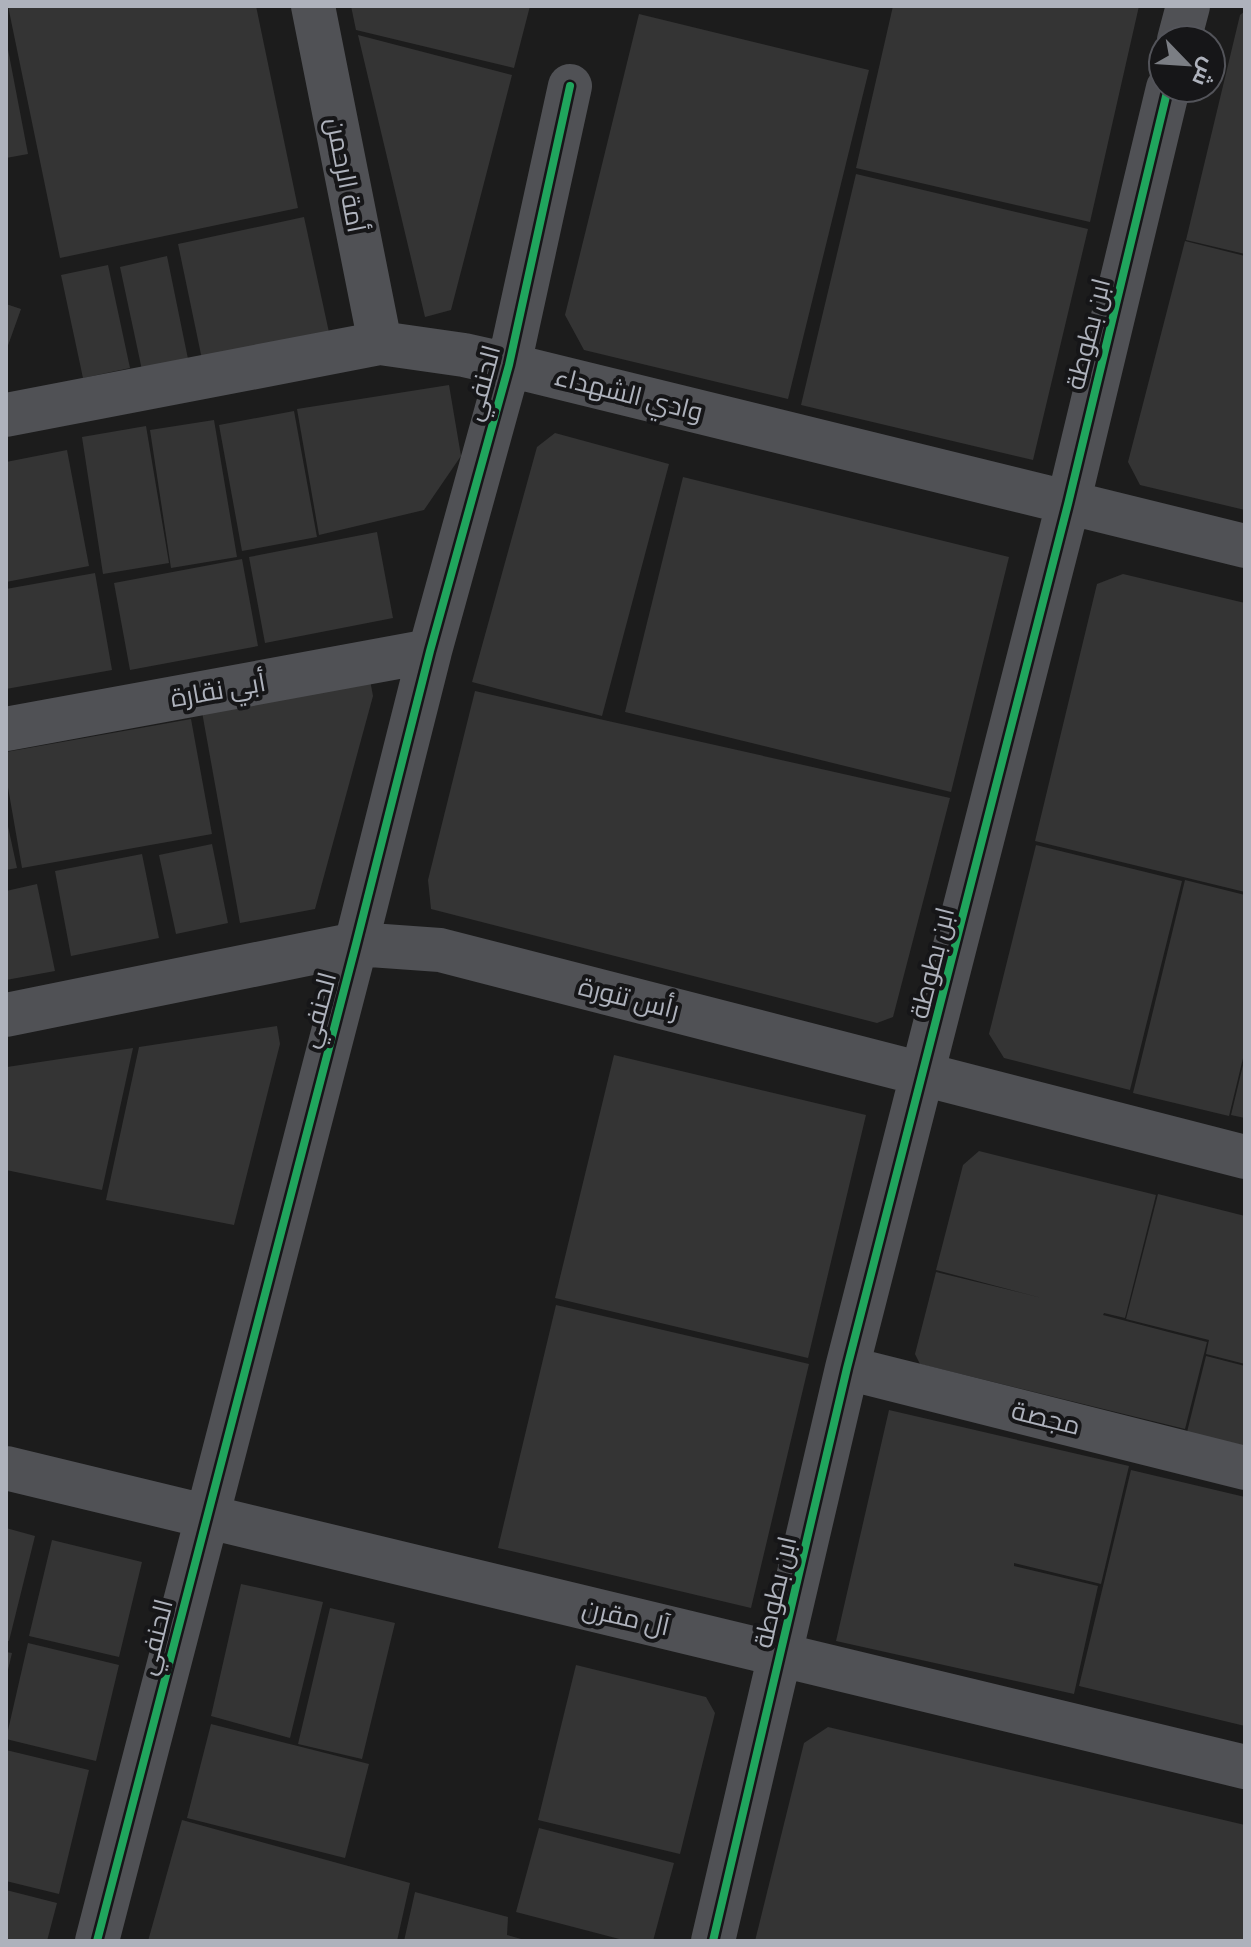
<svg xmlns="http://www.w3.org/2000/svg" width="1251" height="1947" viewBox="0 0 1251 1947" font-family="Cabin,Cairo,sans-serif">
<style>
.building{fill:#343434}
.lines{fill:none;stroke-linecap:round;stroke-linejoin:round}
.minor{stroke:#505155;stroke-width:44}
.cycleway-casing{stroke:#161618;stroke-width:13}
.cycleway{stroke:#20a55d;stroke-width:8}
.labels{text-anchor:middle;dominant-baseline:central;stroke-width:8;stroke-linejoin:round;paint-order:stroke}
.street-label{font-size:26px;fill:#aeb2bc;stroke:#161618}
</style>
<rect width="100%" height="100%" fill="#1c1c1c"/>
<path class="building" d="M8 6H256L298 208 60 258Z
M351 6H530L514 68 356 30Z
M893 6H1139L1090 222 856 168Z
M1245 11V254L1186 240 1240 15Z
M639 14 869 70 788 399 584 350 565 315Z
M358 35 512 75 451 310 425 317Z
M6 39 28 154 6 158Z
M856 174 1088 229 1033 460 801 405Z
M304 217 330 337 203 364 178 244Z
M1185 241 1245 256V510L1140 485 1128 462Z
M167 256 188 359 142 370 120 267Z
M108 265 130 368 83 378 61 275Z
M6 304 21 309 6 351Z
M449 385 461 456 424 510 319 535 297 409Z
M294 411 317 537 242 551 219 425Z
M214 420 237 557 171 568 150 430Z
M146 426 169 563 103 574 82 437Z
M555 433 669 464 602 716 472 682 537 447Z
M67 450 89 566 6 582V462Z
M683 477 1009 557 951 792 625 712Z
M377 532 393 618 265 643 249 557Z
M242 559 258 646 130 670 114 583Z
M95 573 112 670 6 689V589Z
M1123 574 1245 603V892L1035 841 1097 584Z
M370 680 373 696 315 909 240 923 202 712Z
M475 691 950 798 893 1017 877 1023 431 909 428 880Z
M191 719 212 834 22 868 6 776V752Z
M6 817 17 868 6 870Z
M212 844 228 923 176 934 159 855Z
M1036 845 1182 881 1130 1090 1004 1058 989 1034Z
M142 854 159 938 71 956 55 871Z
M1185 880 1245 895V1050L1229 1116 1133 1093Z
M37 884 55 971 6 980V891Z
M277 1026 280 1044 234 1225 106 1200 139 1047Z
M133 1048 102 1190 6 1170 7 1067Z
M614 1055 866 1115 808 1358 555 1298Z
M1244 1061 1245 1062V1118L1231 1115Z
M979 1151 1156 1195 1125 1318 1104 1313 1103 1315 1207 1342 1185 1429 920 1364 915 1354 936 1272 1042 1298 936 1270 963 1165Z
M1158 1194 1245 1216V1364L1206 1354 1209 1340 1126 1319Z
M556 1305 809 1364 751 1608 498 1548Z
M1206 1356 1245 1366V1446L1187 1432Z
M889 1410 1129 1466 1101 1584 1014 1563V1566L1098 1586 1074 1694 836 1641Z
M1131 1470 1245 1497V1726L1079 1686Z
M6 1528 35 1536 9 1641 6 1640Z
M52 1540 142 1562 119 1657 29 1636Z
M241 1584 323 1602 290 1738 211 1716Z
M330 1608 395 1623 362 1759 298 1744Z
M28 1643 119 1665 96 1761 6 1739Z
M6 1652 12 1653 7 1674H6Z
M576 1665 706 1697 715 1713 680 1854 538 1820Z
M211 1724 369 1764 345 1858 187 1818Z
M828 1727 1245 1825V1941H755L804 1743Z
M6 1750 89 1770 59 1894 6 1881Z
M182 1820 410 1883 397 1941H148Z
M539 1828 674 1863 653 1941H627L516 1912Z
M6 1890 57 1903 47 1941H6Z
M415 1892 508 1917 507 1935 528 1941H404Z"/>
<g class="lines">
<path class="minor" d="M313 6 380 343
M1179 40 1188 6
M6 415 380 343 464 355 509 365 1245 546
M6 729 430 651
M6 1015 356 944 440 950 1245 1157
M847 1368 1245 1468
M6 1468 1245 1767
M97 1941 356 944 430 651 509 365 570 86
M713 1941 847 1368 1068 504 1168 88"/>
<defs>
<path id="cycleway" d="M97 1941 356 944 430 651 509 365 570 86
M713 1941 847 1368 1068 504 1168 88"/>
</defs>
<use href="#cycleway" class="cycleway-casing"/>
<use href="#cycleway" class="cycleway"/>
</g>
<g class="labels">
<g class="street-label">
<text transform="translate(346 175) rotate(79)">أمة الرحمن</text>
<text transform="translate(1088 334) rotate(-76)">ابن بطوطة</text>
<text transform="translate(482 383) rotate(-75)">الحنفي</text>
<text transform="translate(629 394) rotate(14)">وادي الشهداء</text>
<text transform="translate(218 690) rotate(-10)">أبي نقارة</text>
<text transform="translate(932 963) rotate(-76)">ابن بطوطة</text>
<text transform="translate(629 998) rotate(14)">رأس تنورة</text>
<text transform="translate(318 1010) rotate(-75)">الحنفي</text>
<text transform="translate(1046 1418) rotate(14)">مجصة</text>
<text transform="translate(775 1592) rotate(-77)">ابن بطوطة</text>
<text transform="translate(626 1617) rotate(13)">آل مقرن</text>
<text transform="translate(155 1637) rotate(-76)">الحنفي</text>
</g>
</g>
<rect width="1251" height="1947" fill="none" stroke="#aeb2bc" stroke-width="16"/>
<g transform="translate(1187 64) rotate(115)"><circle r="38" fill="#161618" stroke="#53545a" stroke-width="2"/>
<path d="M0-6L14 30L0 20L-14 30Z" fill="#7b7e84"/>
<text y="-12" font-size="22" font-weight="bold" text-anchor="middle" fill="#aeb2bc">ش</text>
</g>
</svg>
